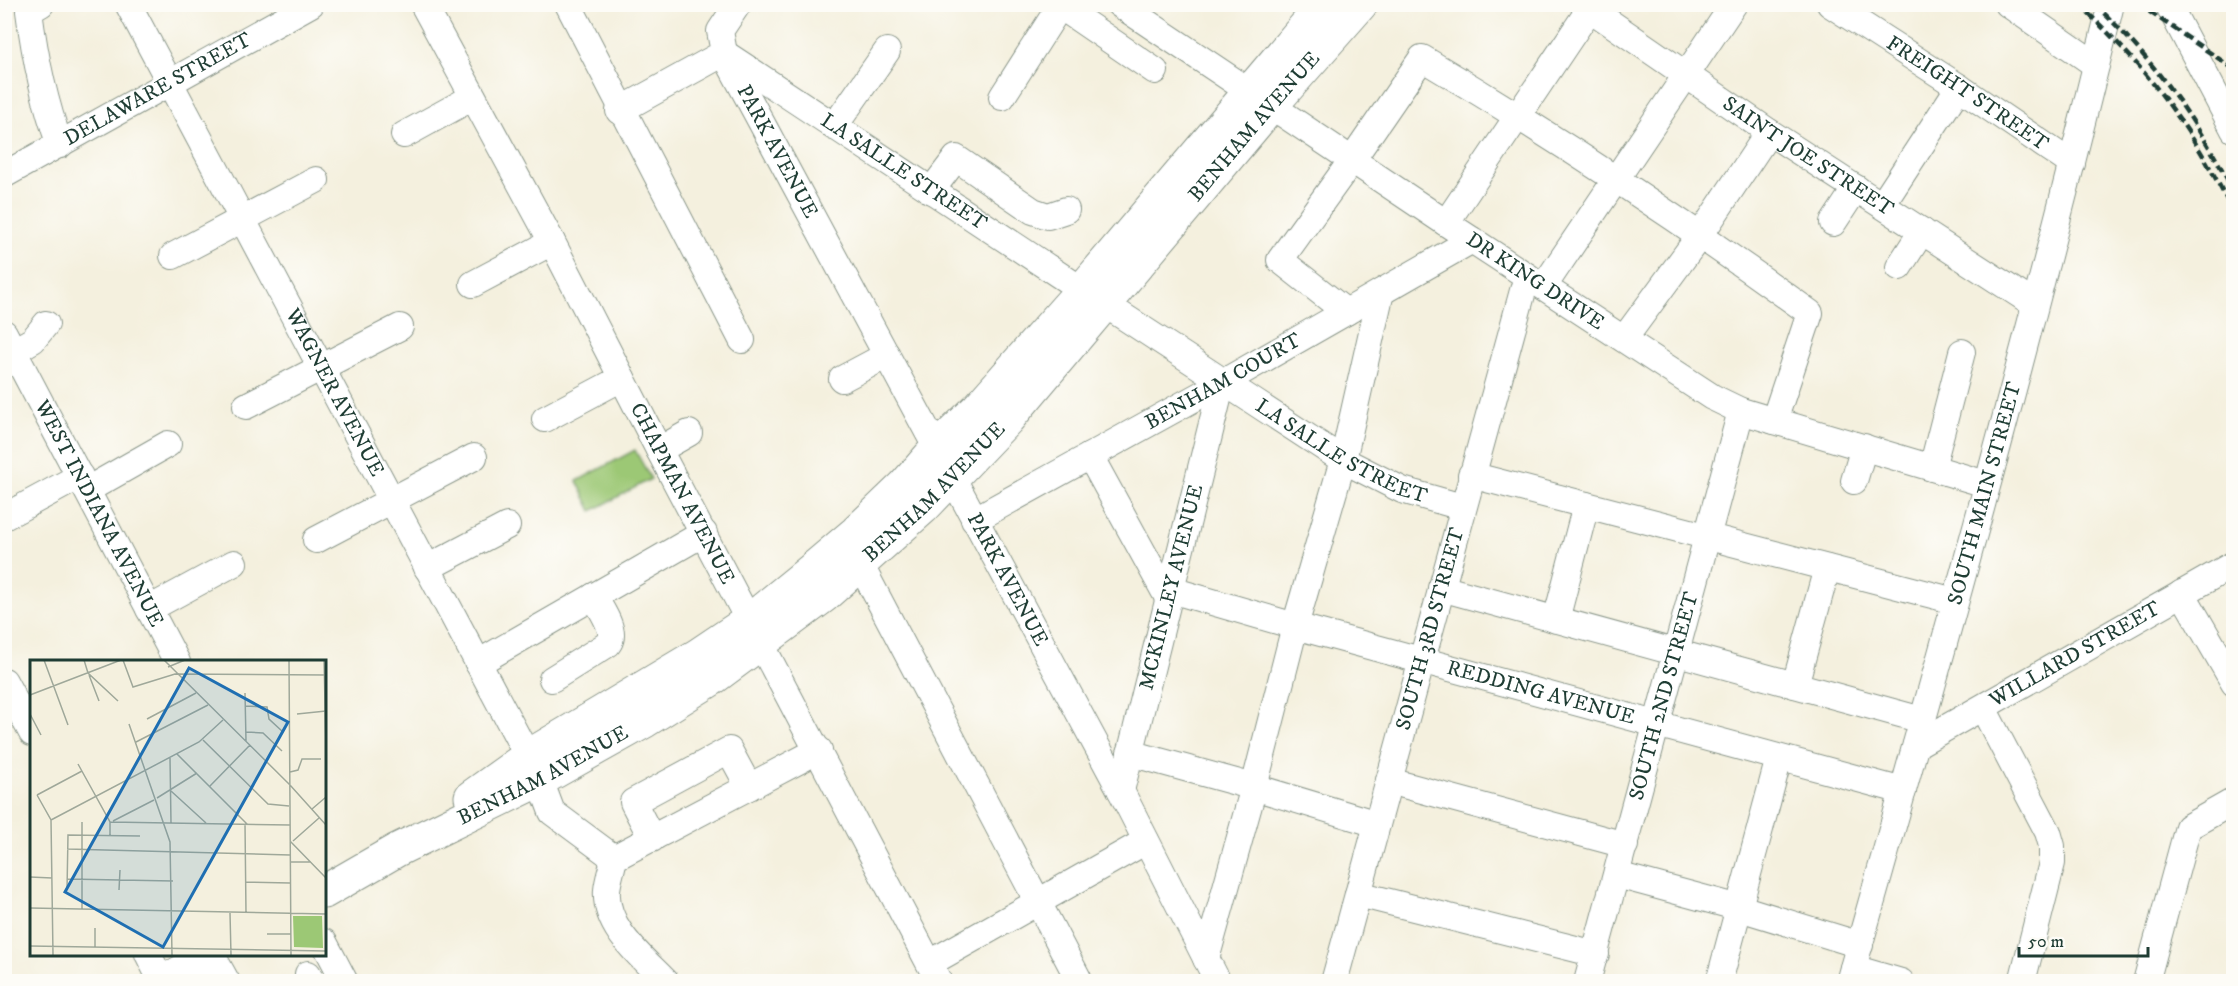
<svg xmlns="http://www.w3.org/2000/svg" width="2238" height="986" viewBox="0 0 2238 986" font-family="'IM FELL DW Pica',serif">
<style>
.green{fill:#9cc875;stroke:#5e8254;stroke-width:1.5}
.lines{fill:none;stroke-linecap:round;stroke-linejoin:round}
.minor-casing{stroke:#8a9689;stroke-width:28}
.major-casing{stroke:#8a9689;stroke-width:35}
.minor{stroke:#fff;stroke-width:26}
.major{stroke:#fff;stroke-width:33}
.rail{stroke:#1f3d34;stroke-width:4.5;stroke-dasharray:9 4.5;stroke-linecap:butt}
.labels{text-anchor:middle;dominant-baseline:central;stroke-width:5;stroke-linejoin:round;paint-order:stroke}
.street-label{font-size:21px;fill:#1f3d34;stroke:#fdfcf7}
.inset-road{fill:none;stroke:#9fa89a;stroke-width:1.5}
.view{fill:#1f6fb2;fill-opacity:0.15;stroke:#1f6fb2;stroke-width:3}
.inset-edge{fill:none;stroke:#1f3d34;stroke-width:3}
</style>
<rect width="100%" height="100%" fill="#fdfcf7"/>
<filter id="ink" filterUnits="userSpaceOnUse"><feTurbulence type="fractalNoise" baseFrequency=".0167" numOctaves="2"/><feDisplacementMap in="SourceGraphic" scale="12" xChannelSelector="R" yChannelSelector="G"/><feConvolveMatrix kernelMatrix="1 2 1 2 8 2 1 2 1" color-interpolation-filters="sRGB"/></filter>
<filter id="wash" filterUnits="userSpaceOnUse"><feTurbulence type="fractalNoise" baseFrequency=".008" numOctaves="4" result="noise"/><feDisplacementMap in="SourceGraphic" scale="24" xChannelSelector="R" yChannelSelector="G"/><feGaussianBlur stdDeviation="1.35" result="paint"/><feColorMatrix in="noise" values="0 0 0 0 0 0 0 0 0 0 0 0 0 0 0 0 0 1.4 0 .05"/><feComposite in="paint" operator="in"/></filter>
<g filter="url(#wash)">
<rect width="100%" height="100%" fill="#f4f0de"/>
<path class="green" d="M635 450 651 479 592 511 577 481Z"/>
</g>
<g filter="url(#ink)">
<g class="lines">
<defs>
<g id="minor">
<path d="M41 4 29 11C35 58 44 101 60 145"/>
<path id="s1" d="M128 4 518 738 540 780 552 812 614 858"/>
<path id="s2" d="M423 4 552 242 659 450 939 982"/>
<path d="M568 4 742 340"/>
<path d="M1061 4 1060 6 1155 71"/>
<path id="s3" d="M1119 4 1446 223 1712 397 1741 411 1986 484"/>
<path id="s4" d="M1583 4 1769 132 2034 304"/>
<path id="s5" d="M1830 4 1959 87 2072 164"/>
<path d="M2008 4 2096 65"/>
<path d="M2168 4 2234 130"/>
<path id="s6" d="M724 53 1121 791 1218 982"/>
<path id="s7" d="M727 55 1082 290"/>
<path d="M1002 97 1060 6"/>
<path d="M619 111 724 53 720 31 738 4"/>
<path d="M834 127 887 51"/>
<path d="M404 135 473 97"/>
<path id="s8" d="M4 175 311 4"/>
<path d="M931 191 956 158 1033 211 1048 216 1066 210"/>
<path d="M1882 205 1959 87"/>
<path d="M1446 223 1593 4"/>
<path d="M1833 223 1856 188"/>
<path d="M173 256 316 180"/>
<path d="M1899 267 1922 231"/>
<path d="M473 284 552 242"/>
<path d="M1544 286 1734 4"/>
<path id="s9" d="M1106 305 1343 460 1402 490 1462 507"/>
<path d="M1346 312 1280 260 1352 160 1422 58C1555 137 1684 222 1810 313L1774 421"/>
<path id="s10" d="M4 333 177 662"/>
<path d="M1624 339 1701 234 1769 132"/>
<path d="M14 351 33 340 46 324"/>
<path d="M842 379 887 355"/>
<path d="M246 406 400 327"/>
<path d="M545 419 622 378"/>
<path d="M659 450 689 433"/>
<path d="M1090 456 1168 598"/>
<path d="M1932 468 1962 352"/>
<path d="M1471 475 1955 601"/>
<path d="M1854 481 1864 447"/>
<path d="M87 490 168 444"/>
<path d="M4 517 80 476"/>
<path id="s11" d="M974 520 1222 383 1472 240"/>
<path d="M316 540 474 457"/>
<path d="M860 564 1080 982"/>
<path d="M427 568 507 526"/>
<path d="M1441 588 1922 720"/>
<path id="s12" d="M1171 590 1295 626 1903 791"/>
<path d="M2182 593 2234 683"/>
<path d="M149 609 234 563"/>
<path d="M1556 620 1586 505"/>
<path d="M478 663 704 533"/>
<path d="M552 679 608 644C618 631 600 609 594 596"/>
<path d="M4 681 32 733"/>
<path d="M1795 685 1827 568"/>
<path d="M1983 708 2048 832 2052 846V863L2022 982"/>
<path id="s13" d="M1916 745 2234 564"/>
<path d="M1130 753 1254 787 1377 824"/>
<path d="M1389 781 1625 845"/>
<path id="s14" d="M1121 791 1222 383"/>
<path d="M652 839 633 802 729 750 749 787"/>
<path d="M1617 875 1740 908 1860 945"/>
<path d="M1358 894 1596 954"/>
<path d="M324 942 345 982"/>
<path d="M148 954 162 982"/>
<path d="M212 955 227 982"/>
<path d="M1206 959 1254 787 1295 626 1343 460 1381 292"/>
<path d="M930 963 1146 841"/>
<path d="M1853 968 1901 982"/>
<path d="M308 974 312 982"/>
<path d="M666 982C642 957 604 928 607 890 608 880 612 869 614 858L819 750"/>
<path id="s15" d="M1334 982 1527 276"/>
<path id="s16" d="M1587 982 1741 411"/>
<path d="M1719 982 1779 758"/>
<path id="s17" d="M1849 982C1941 657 2032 332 2111 4"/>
<path d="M2146 982 2188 827 2234 801"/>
</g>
<g id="major">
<path d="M471 797 527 757 698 655 750 620 810 571 856 532 904 486 937 448 978 408 1082 290 1324 4"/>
<path id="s18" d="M324 892 397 850 540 780 645 721 712 679 824 596 923 508 1007 420 1271 106 1361 4"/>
<path d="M164 982 212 954"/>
</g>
</defs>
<use href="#minor" class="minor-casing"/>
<use href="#major" class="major-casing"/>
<use href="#minor" class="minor"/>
<use href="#major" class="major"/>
<path class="rail" d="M2078 4C2122 44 2162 90 2194 141 2209 164 2221 189 2234 213
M2094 4C2152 57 2198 122 2234 192
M2138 4 2234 69"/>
</g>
</g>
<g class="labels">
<g class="street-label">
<text stroke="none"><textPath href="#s8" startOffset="176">DELAWARE STREET</textPath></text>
<text stroke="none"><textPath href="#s5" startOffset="164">FREIGHT STREET</textPath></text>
<text stroke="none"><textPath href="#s18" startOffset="1220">BENHAM AVENUE</textPath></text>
<text stroke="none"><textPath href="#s6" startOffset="112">PARK AVENUE</textPath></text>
<text stroke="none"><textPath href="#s4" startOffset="272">SAINT JOE STREET</textPath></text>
<text stroke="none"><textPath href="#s7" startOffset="212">LA SALLE STREET</textPath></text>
<text stroke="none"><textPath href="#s3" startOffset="500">DR KING DRIVE</textPath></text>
<text stroke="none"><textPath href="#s11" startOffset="285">BENHAM COURT</textPath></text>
<text stroke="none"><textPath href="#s1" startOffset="440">WAGNER AVENUE</textPath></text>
<text stroke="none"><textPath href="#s9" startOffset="278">LA SALLE STREET</textPath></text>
<text stroke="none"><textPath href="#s2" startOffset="554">CHAPMAN AVENUE</textPath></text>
<text stroke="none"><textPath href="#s18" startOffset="734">BENHAM AVENUE</textPath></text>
<text stroke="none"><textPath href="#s17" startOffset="507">SOUTH MAIN STREET</textPath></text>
<text stroke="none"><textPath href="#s10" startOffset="204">WEST INDIANA AVENUE</textPath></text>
<text stroke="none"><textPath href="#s6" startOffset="598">PARK AVENUE</textPath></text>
<text stroke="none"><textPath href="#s14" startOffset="210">MCKINLEY AVENUE</textPath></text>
<text stroke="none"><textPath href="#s15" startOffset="366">SOUTH 3RD STREET</textPath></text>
<text stroke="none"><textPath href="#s13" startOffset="183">WILLARD STREET</textPath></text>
<text stroke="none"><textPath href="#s12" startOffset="384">REDDING AVENUE</textPath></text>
<text stroke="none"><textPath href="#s16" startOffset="296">SOUTH 2ND STREET</textPath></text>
<text stroke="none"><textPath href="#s18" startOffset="248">BENHAM AVENUE</textPath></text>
</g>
</g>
<g transform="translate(30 660)">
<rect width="296" height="296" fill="#f4f0de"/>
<path d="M263 256H292L293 288 264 287Z" fill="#9cc875"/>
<path class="inset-road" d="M14 0 38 65M54 0 58 13 88 41M93 0 103 27 145 14 296 15M134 0 260 125M259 0 261 295M294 0 296 88M138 7 155 0M59 15 69 41M215 33 216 81M0 35 91 0M215 46 237 47 239 59 253 72M0 54 11 75M267 54 296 51M117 59 166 33M99 64 140 182 142 295M216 72 233 73 252 91M173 80 238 144 259 146M106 82 178 45M147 94 217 164M140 98 141 163M48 104 80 162V176M260 112 268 110 272 99H291M260 125 296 165M180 126 220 85M141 131 176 163M7 135 21 160 23 295M7 135 52 111M127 138 167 113M282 149 296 137M21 160 169 82 193 60M83 161 124 140M52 162V250M80 162 260 165M215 164 216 253M260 181 296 218M263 181 289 158M37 189 260 195M260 202H281M0 217 22 218M37 219 143 221M216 222 260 223M37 230 38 175 110 176M89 230 90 210M0 248 296 254M200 253 201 295M65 268V287M237 274H261M0 286 296 291"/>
<path class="view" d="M159 8 258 62 133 287 35 232Z"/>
<rect width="296" height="296" class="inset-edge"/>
</g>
<rect width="2238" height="986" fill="none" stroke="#fdfcf7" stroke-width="24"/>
<path d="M2019 947v9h129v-9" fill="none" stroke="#1f3d34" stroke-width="3"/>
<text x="2028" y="947" font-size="18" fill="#1f3d34" stroke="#fdfcf7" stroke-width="4.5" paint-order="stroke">50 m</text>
</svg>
